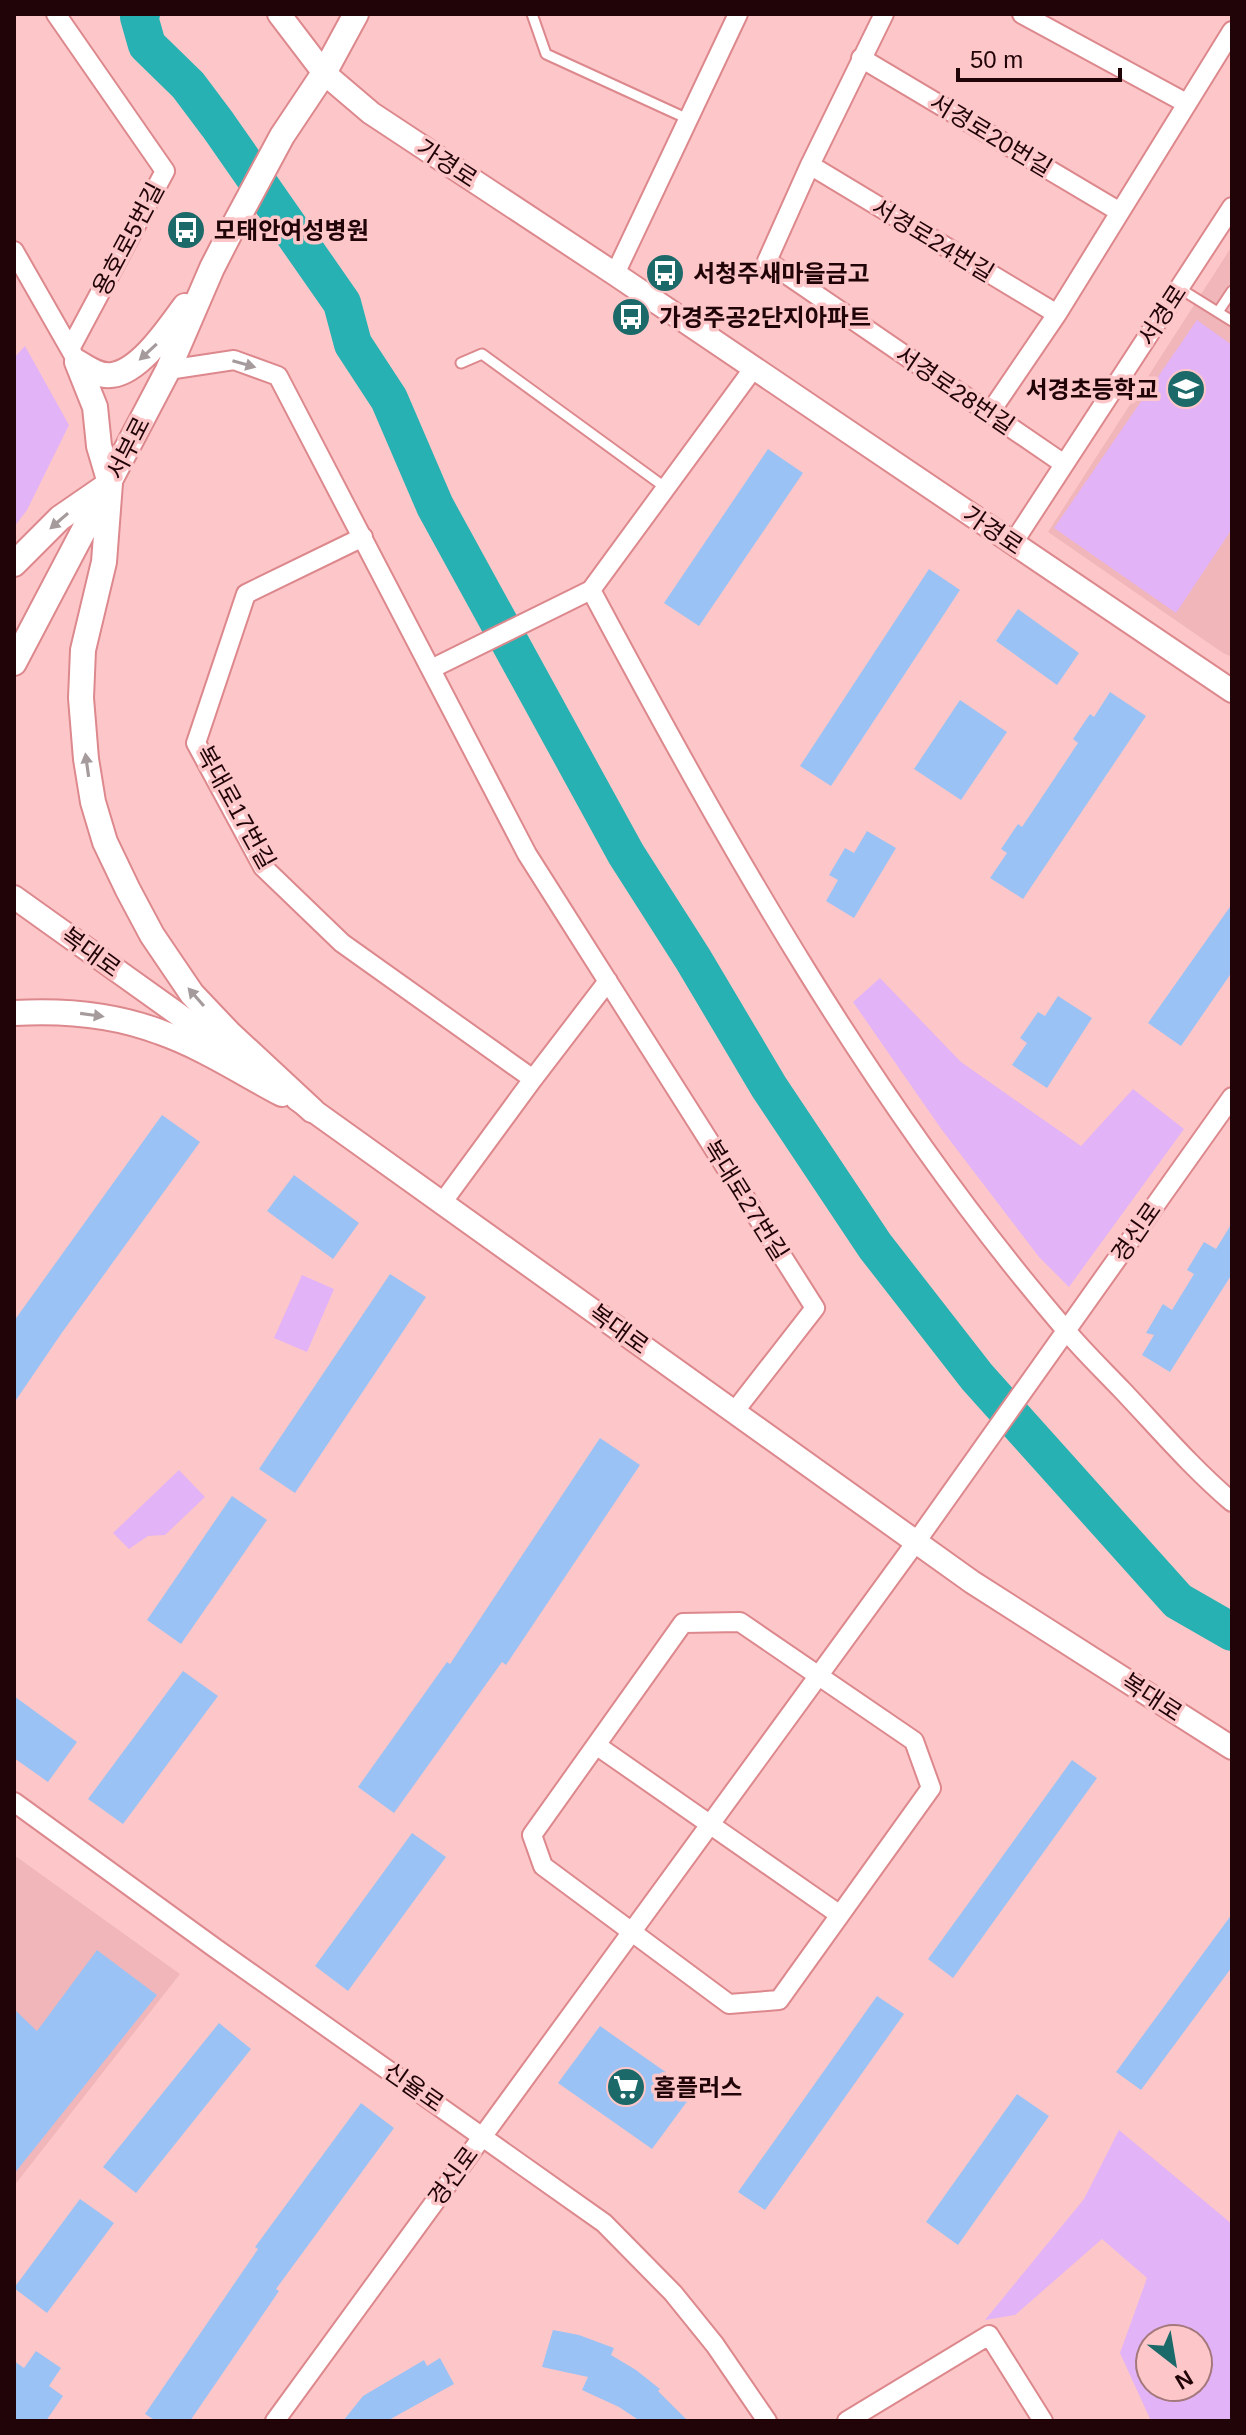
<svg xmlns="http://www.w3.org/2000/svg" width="1246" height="2435" viewBox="0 0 1246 2435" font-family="Arial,'Noto Sans KR',sans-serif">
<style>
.built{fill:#f1b6b9}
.green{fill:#e2b3f6;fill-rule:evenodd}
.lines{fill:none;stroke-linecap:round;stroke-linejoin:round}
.river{stroke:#27b1b2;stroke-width:38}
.building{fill:#9bc2f4}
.service-casing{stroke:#dc888d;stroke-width:13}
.minor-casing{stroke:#dc888d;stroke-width:22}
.tertiary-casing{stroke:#dc888d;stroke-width:26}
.secondary-casing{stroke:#dc888d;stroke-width:28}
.service{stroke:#fff;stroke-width:9}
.minor{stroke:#fff;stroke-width:18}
.tertiary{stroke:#fff;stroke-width:22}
.secondary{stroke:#fff;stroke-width:24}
.oneway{fill:#a69b9c}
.labels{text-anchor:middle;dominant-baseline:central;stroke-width:7;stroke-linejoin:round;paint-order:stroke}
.street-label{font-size:24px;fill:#210408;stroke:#fdc7c9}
.poi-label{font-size:24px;font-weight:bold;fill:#210408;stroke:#fdc7c9;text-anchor:start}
</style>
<rect width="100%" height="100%" fill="#fdc7c9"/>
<path class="built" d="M1232 246V657L1223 653 1048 532Z
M14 1855 180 1974 14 2186Z"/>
<path class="green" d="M1197 320 1232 345V529L1176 613 1054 528Z
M25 346 69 425 27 510 14 527V358Z
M880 978 961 1062 1081 1146 1133 1089 1184 1129 1069 1287 1039 1257 942 1130 853 1002Z
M302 1275 334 1289 307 1352 274 1338Z
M179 1470 205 1497 165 1535 148 1536 129 1549 113 1533Z
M1119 2130 1232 2224V2421H1151L1120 2353 1147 2278 1102 2239 1015 2315 985 2320 1084 2199ZM1198 2339V2387H1150V2339Z"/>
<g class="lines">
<path class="river" d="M141 14 139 17 147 45 188 85 218 125 342 303 353 344 389 399 435 506 626 854 693 959 769 1087 875 1246 977 1377 1178 1601 1232 1632"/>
</g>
<path class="building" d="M768 449 803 473 699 626 664 603Z
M929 569 960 590 831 786 800 766Z
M1018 609 1079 653 1057 685 996 641Z
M1110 692 1146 716 1023 899 990 878 1007 853 1001 849 1018 824 1022 827 1078 743 1073 739 1090 714 1094 717Z
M960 700 1007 732 961 800 914 769Z
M867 831 896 848 854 918 826 901 838 880 829 875 845 848 854 853Z
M1232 904V972L1181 1046 1148 1023Z
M1058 996 1092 1018 1047 1088 1012 1065 1027 1043 1020 1038 1038 1012 1045 1016Z
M162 1115 200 1142 61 1334 14 1403V1321Z
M294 1175 359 1223 333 1259 267 1211Z
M1232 1223V1274L1170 1372 1142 1355 1154 1335 1146 1333 1163 1304 1172 1310 1194 1274 1187 1270 1204 1242 1216 1249Z
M390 1274 426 1297 295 1493 259 1469Z
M600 1438 640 1465 506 1665 502 1662 394 1813 358 1787 447 1662 450 1664Z
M232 1496 267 1520 181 1644 147 1620Z
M183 1671 218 1696 123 1824 88 1799Z
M14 1696 77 1742 48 1782 14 1758Z
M1072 1760 1097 1778 953 1978 928 1959Z
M412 1833 446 1857 348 1991 315 1966Z
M1232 1914V1967L1141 2090 1116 2072Z
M97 1950 157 1995 14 2174V2009L37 2031Z
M877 1996 904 2014 765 2210 738 2192Z
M219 2023 251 2049 136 2193 103 2167Z
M600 2026 694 2092 652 2149 558 2083Z
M1017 2094 1049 2116 958 2245 926 2222Z
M361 2103 394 2128 276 2289 279 2291 190 2421H156L145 2414 258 2249 255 2247Z
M80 2199 114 2223 47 2313 14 2288Z
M553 2330 579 2335 614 2348 611 2355 636 2370 660 2389 658 2391 688 2421H640L619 2407 582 2390 588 2377 542 2367Z
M36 2351 61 2368 49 2386 63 2396 46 2421H14V2361L24 2368Z
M440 2358 454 2384 387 2421H343L363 2396 424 2360 427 2366Z"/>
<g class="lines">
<defs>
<path id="service" d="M532 14 546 54 688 119
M1179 288 1232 321
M1218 312 1232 291
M461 363 482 354 666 488"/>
<path id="minor" d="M56 14 165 171 70 349
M884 14 810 165 767 261 1064 464
M1022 14 1186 103
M861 58 1120 212
M810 165 1057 314
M14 251 74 356
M615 274 738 14
M168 370 234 360 278 376 527 854 815 1308 734 1412
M989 414 1057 314 1232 31
M363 537 246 594 196 743 263 867 342 943 533 1079 608 981
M1013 543 1232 207
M591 590C729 848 873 1105 1064 1328 1082 1350 1103 1370 1122 1390 1158 1428 1192 1468 1232 1502
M431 669 591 590 753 369
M442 1203 533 1079
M740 1622 914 1741 931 1788 779 2000 729 2004 543 1866 532 1835 683 1623Z
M596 1745 840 1915
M14 1802 215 1948 604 2223 673 2293 715 2345 767 2421
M275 2421 916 1542 1232 1097
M847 2421 989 2335 1043 2421"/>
<path id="tertiary" d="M279 14 324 73 371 113 615 274 1232 691
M14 897 252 1067
M297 1099 972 1582 1232 1748"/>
<path id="secondary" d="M77 362 95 407 99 446 110 483 104 562 83 650 81 698 86 759 93 802 105 842 128 890 152 935 192 994 229 1033 312 1110
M77 362C87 368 99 377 112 375 141 371 169 327 185 306
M14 564 60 518 105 487
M14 663 168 370 212 268 232 229 282 136 324 73 356 14
M14 1013C64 1010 113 1014 160 1032 203 1047 242 1073 282 1094"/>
</defs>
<use href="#service" class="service-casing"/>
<use href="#minor" class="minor-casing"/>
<use href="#tertiary" class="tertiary-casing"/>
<use href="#secondary" class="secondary-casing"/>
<use href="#service" class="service"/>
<use href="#minor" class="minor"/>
<use href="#tertiary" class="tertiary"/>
<use href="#secondary" class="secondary"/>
</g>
<defs><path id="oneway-solid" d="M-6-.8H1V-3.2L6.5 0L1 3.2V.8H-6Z" transform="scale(2)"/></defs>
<g class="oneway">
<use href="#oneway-solid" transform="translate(148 352) rotate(137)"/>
<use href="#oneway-solid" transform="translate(244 364) rotate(16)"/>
<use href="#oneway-solid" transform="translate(59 521) rotate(139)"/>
<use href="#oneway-solid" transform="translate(87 765) rotate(-98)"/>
<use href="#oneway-solid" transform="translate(196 997) rotate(-131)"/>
<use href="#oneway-solid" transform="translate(92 1015) rotate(8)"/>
</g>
<defs>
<symbol id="bus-disc" viewBox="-11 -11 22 22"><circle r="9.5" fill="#1c6969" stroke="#fdc7c9"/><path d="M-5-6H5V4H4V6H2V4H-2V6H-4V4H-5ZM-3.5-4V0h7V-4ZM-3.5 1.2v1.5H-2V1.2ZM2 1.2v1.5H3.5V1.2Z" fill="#fff"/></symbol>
<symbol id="school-disc" viewBox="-11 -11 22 22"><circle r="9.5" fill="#1c6969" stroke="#fdc7c9"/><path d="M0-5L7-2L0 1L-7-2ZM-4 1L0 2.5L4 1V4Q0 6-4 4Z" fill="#fff"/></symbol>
<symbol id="supermarket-disc" viewBox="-11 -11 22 22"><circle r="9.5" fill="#1c6969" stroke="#fdc7c9"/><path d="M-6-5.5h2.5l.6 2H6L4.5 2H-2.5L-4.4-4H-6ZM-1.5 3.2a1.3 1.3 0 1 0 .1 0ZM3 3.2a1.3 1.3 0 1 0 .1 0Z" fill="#fff"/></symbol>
</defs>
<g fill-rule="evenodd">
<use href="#bus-disc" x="164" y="208" width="44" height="44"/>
<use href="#bus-disc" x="643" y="251" width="44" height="44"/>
<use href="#bus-disc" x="609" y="295" width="44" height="44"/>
<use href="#school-disc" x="1164" y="367" width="44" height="44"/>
<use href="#supermarket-disc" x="604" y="2065" width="44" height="44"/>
</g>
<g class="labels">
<g class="street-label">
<text transform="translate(991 135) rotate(31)">서경로20번길</text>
<text transform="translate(447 163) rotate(33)">가경로</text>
<text transform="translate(128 239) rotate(-62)">용호로5번길</text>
<text transform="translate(933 240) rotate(31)">서경로24번길</text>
<text transform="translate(1162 315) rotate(-57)">서경로</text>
<text transform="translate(955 390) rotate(34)">서경로28번길</text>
<text transform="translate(128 448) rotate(-63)">서부로</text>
<text transform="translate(993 530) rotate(34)">가경로</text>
<text transform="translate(236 807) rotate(61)">복대로17번길</text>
<text transform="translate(91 952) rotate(36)">복대로</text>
<text transform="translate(746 1200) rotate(58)">복대로27번길</text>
<text transform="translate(1136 1232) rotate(-55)">경신로</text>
<text transform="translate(619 1329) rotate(36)">복대로</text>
<text transform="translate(1152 1697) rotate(33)">복대로</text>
<text transform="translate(414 2087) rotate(35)">신율로</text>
<text transform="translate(453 2176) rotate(-54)">경신로</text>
</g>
<g class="poi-label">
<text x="214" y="230">모태안여성병원</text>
<text x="693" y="273">서청주새마을금고</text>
<text x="659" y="317">가경주공2단지아파트</text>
<text x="1158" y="389" text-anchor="end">서경초등학교</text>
<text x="654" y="2087">홈플러스</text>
</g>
</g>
<rect width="1246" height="2435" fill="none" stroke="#210408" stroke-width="32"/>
<g transform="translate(1174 2363) rotate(149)"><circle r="38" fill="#fdc7c9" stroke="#a5797c" stroke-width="2"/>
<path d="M0-6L14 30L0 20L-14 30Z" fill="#1c6969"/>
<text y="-12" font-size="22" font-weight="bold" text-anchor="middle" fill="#210408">N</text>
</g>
<path d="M958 68v12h162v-12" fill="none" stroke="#210408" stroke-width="4"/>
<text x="970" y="68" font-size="24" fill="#210408" stroke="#fdc7c9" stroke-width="6" paint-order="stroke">50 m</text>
</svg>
